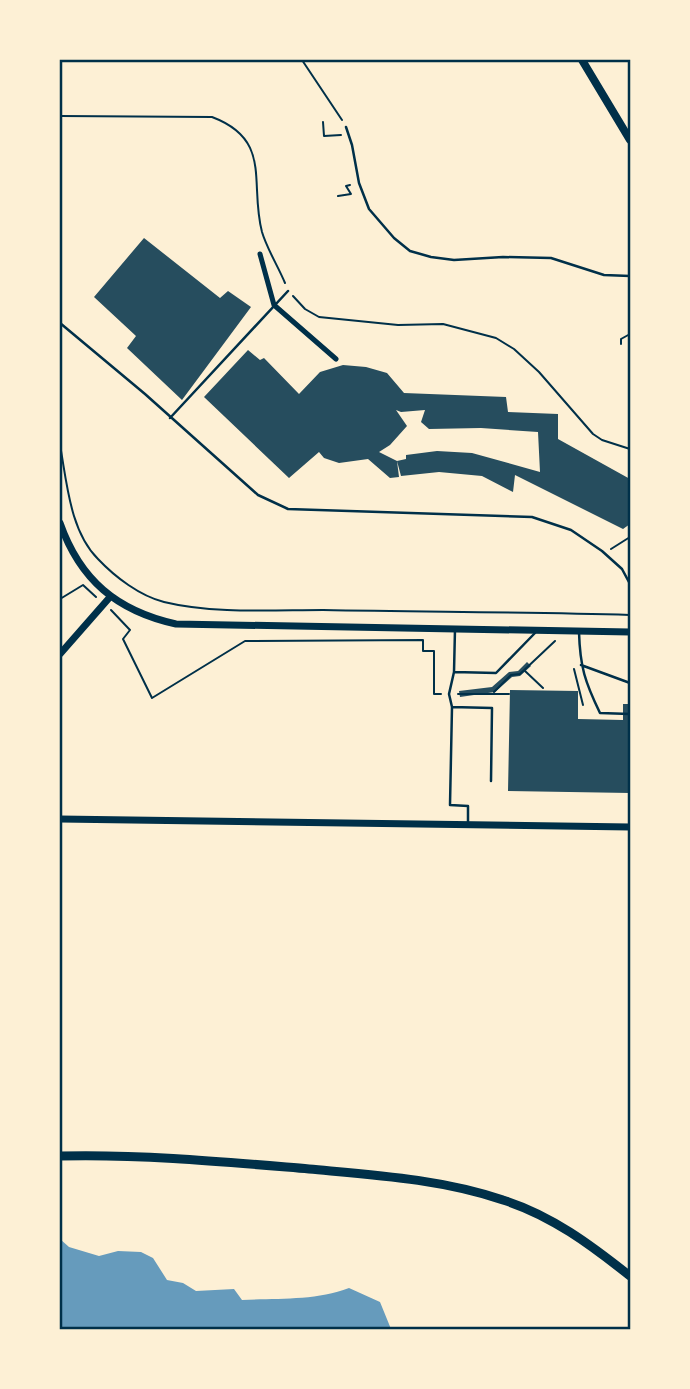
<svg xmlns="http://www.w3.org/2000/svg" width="690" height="1389" viewBox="0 0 690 1389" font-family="Montserrat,sans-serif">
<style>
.water{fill:#669bbc}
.building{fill:#264d5e;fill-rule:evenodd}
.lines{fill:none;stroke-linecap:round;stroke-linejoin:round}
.path{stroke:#003049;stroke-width:2}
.service{stroke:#003049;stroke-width:2.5}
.minor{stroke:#003049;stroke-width:5}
.tertiary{stroke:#003049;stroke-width:7}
.secondary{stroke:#003049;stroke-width:8}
.primary{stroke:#003049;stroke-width:9}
.neatline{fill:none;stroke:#003049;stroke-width:2.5}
</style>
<rect width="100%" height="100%" fill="#fdf0d5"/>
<path class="water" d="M60 1239 69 1247 99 1256 118 1251 141 1252 153 1258 167 1280 183 1283 196 1291 234 1289 242 1300C278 1298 315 1301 349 1288L380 1302 391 1329H60Z"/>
<path class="building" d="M144 238 220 298 228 291 251 307 182 400 127 348 136 336 94 297Z
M248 350 260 360 264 358 299 394 320 372 343 365 366 367 387 373 404 393 506 397 508 412 558 414V439L630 479V524L623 529 515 475 513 492 482 476 439 472 401 476 397 461 399 477 390 478 368 459 339 463 324 458 319 452 289 478 204 397ZM396 410 401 412 425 410 421 422 429 429 481 428 538 432 540 472 472 453 437 451 406 455V459L397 461 379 452 390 445 407 426Z
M527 662 531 666 520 676 512 677 495 692 460 697 459 691 492 687 509 672 518 671Z
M510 690 578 691V719L623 720V704H630V793L508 791Z"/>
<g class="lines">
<path class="path" d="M302 60 342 120
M60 116 212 117C273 140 249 183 262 232 267 249 278 266 285 283
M323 122 324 136 341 135
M338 196 351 194 346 186 350 185
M293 296 305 309 319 317 398 325 443 324 496 338 514 349 539 372 593 434 602 440 630 449
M621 344V339L630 334
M60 445C67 483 70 531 98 559 115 577 140 596 164 602 213 614 273 610 323 610 425 612 528 612 630 615
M611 549 630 537
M60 599 83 585 96 597
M111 610 130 630 123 639 152 698 245 641 423 640V651H434V694H441
M574 669 583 705
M525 671 543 688
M494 692 511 675 520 674 555 641
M458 694H509"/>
<path class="service" d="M346 127 352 145 359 183 369 209 394 238 410 251 431 257 454 260 503 257 551 258 604 275 630 276
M60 323 145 394 258 495 288 509 532 517 571 530 602 551 622 569 630 584
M170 418 288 291
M455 629 454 672 496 673 535 633
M579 632C580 667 585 682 600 713L630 714
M581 665 630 683
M454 672 449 694 452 707 450 805 468 806V822
M452 707 492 708 491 781"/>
<path class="minor" d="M260 254 274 305 336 359"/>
<path class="tertiary" d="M60 523C80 580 117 611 176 624L630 632
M60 654 110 597
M60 819 630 827"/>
<path class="secondary" d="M582 60 630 140"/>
<path class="primary" d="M60 1156C143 1154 226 1162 309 1169 374 1175 441 1179 503 1200 551 1215 591 1245 630 1276"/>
</g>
<rect width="690" height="1389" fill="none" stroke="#fdf0d5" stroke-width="122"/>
<rect x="61" y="61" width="568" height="1267" class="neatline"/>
</svg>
